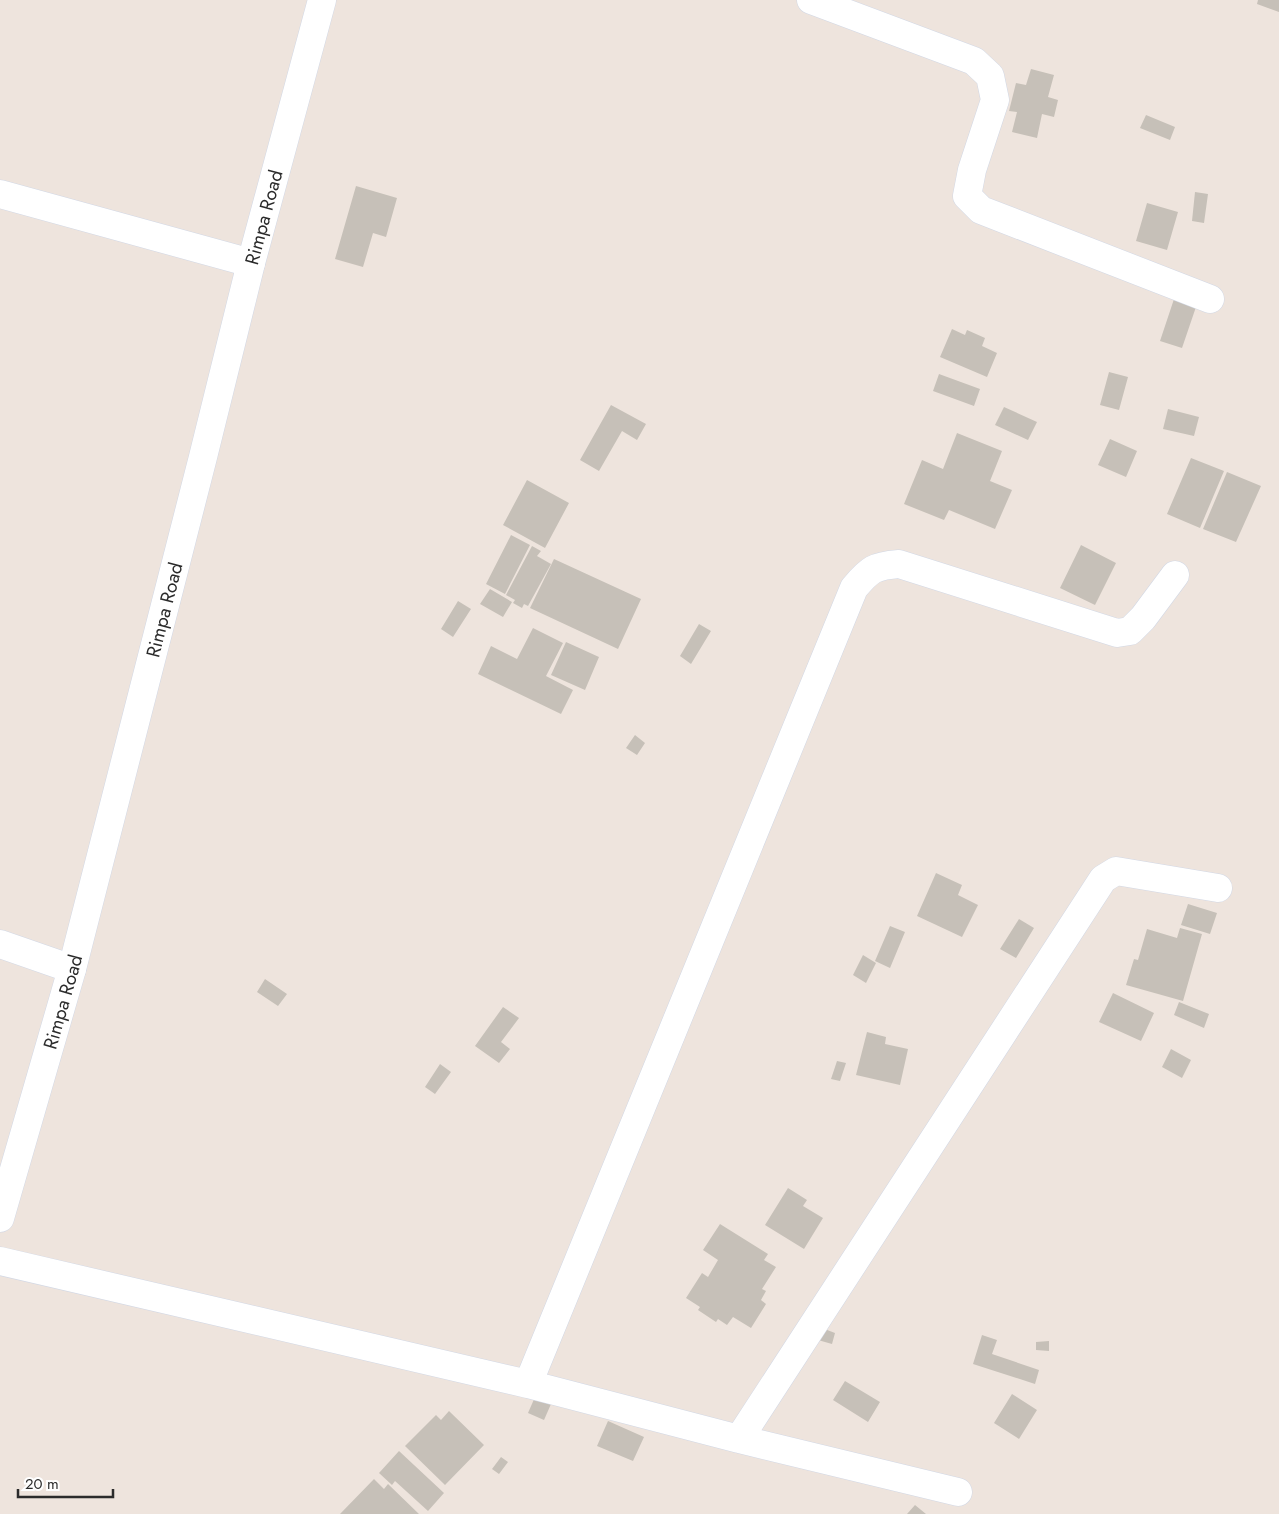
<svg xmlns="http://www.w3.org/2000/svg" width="1279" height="1514" viewBox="0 0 1279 1514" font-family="Jost,sans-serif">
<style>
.building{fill:#c6c0b8}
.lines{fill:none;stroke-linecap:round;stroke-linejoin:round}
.street-casing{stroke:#d2d8e5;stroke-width:29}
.secondary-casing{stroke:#d2d8e5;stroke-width:29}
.street{stroke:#fff;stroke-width:28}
.secondary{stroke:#fff;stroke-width:28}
.labels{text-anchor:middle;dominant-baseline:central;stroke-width:4;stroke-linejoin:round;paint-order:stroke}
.street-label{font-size:19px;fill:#2b2b2b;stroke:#fff}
</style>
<rect width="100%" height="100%" fill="#eee4dd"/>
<path class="building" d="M1258 0H1279V12L1257 4Z
M1031 69 1054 75 1048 97 1058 100 1054 117 1042 114 1037 138 1012 132 1017 112 1009 111 1016 83 1026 85Z
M1146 115 1175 127 1170 140 1140 128Z
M356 186 397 198 386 237 373 233 363 267 335 259Z
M1195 192 1208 194 1204 223 1192 221Z
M1147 203 1178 212 1167 250 1136 241Z
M1175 296 1197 304 1182 348 1160 341Z
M952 329 965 335 967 330 985 338 982 346 997 353 987 377 940 357Z
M1109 372 1128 377 1119 410 1100 405Z
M939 374 980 389 974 406 933 391Z
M611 405 646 424 637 440 622 431 599 471 580 460Z
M1004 407 1037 422 1028 440 995 425Z
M1168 409 1199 417 1194 436 1163 429Z
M957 433 1002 451 990 481 1012 490 995 529 949 510 944 520 904 504 922 460 943 469Z
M1110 439 1137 451 1126 477 1098 465Z
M1191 458 1224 471 1200 528 1167 514Z
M1227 472 1261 486 1236 542 1203 529Z
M527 480 569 503 545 548 503 525Z
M511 535 530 545 505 594 486 584Z
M1081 545 1116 563 1095 605 1060 588Z
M532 546 541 551 537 556 551 564 528 606 524 604 522 608 513 603 515 600 506 595Z
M554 559 641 599 618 649 530 608Z
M490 589 512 602 503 617 480 604Z
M458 601 471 609 453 637 441 629Z
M699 624 711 631 691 664 680 656Z
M533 628 563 643 546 676 573 690 561 714 478 674 491 646 517 659Z
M566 642 599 657 585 690 551 675Z
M635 735 645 743 637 755 626 748Z
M936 873 962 885 958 895 978 905 962 937 917 916Z
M1188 904 1217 913 1210 934 1181 925Z
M1019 919 1034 928 1016 958 1000 949Z
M890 926 905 932 890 968 875 961Z
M1180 928 1202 934 1183 1001 1126 985 1134 959 1138 960 1147 929 1177 938Z
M863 955 876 963 866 983 853 975Z
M265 979 287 994 278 1006 257 992Z
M1113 993 1154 1013 1141 1041 1099 1022Z
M1179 1002 1209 1014 1204 1028 1174 1015Z
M503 1007 519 1018 501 1042 510 1049 499 1063 475 1046Z
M867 1032 886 1037 885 1044 908 1049 900 1085 856 1075Z
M1171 1049 1191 1060 1182 1078 1162 1067Z
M837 1061 846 1063 840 1081 831 1079Z
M440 1064 451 1072 435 1094 425 1087Z
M788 1188 807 1200 803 1206 823 1218 804 1249 765 1225Z
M720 1224 768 1254 764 1260 776 1267 762 1289 766 1291 761 1300 766 1304 751 1328 733 1317 727 1325 718 1319 716 1322 698 1310 700 1307 686 1298 702 1273 708 1277 718 1260 703 1250Z
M822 1328 835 1333 832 1344 818 1340Z
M982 1335 997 1340 992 1354 1039 1370 1035 1384 973 1364Z
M1049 1341V1351L1036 1350V1342Z
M845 1381 880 1402 868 1422 833 1400Z
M1012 1394 1037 1410 1019 1439 994 1423Z
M535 1397 551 1404 544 1420 528 1413Z
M449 1411 484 1445 445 1485 405 1446 436 1415 441 1420Z
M608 1421 644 1437 633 1461 597 1446Z
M399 1451 444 1493 428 1511 395 1481 392 1485 379 1473Z
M501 1457 508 1462 499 1474 492 1469Z
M374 1479 384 1489 388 1484 419 1514H340Z
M915 1505 926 1514H907Z"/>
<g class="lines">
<defs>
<path id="street" d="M811 0 974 61 990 76 995 100 972 170 967 196 981 210 1210 299
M0 194 251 263
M0 944 72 969
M0 1261 528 1384 854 588C870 569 874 566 899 564L1117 633 1130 631 1143 618 1175 575
M528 1384 739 1439 1103 879 1116 871 1218 888
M739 1439 958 1492"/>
<g id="secondary">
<path id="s1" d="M0 1218 72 969 203 457 251 263 322 0"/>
</g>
</defs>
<use href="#street" class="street-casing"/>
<use href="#secondary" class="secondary-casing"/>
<use href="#street" class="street"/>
<use href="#secondary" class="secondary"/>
</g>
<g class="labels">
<g class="street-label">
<text stroke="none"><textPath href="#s1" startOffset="1035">Rimpa Road</textPath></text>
<text stroke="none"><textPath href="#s1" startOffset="630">Rimpa Road</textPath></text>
<text stroke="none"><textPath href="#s1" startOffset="225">Rimpa Road</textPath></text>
</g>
</g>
<path d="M18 1489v8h95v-8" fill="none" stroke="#2b2b2b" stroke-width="2.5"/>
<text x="25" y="1489" font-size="15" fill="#2b2b2b" stroke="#ffffff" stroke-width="4" paint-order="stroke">20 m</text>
</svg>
